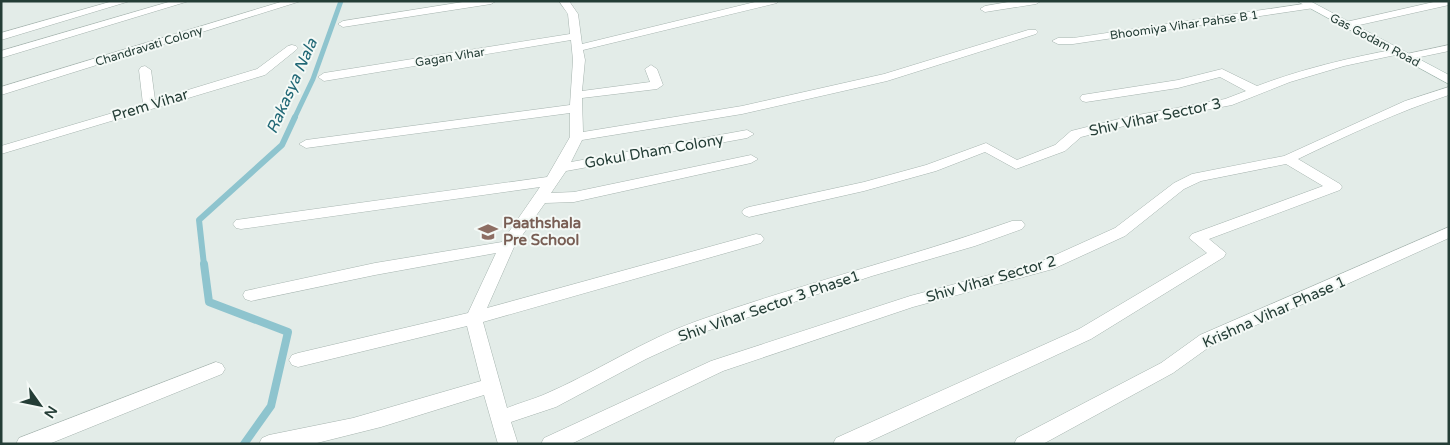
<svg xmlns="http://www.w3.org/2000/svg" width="1450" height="445" viewBox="0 0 1450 445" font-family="'Varela Round',sans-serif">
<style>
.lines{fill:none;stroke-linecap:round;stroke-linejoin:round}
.stream-far2{stroke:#8ec4ce;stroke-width:5}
.stream-far1{stroke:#8ec4ce;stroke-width:6}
.stream{stroke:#8ec4ce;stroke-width:8}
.street-casing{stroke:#a6b4af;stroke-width:1}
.secondary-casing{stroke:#a2b7b0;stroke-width:1}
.street{fill:#fff;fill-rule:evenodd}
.secondary{fill:#fff;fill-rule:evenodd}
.labels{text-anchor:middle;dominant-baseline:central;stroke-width:4;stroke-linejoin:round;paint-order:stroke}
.far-street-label{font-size:12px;fill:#243d36;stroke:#f4f9f6}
.street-label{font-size:15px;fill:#243d36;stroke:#f4f9f6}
.education-label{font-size:15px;font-weight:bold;fill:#785e54;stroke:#f4f9f6;text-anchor:start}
.water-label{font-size:16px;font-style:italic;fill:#216876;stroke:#f4f9f6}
</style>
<rect width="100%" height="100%" fill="#e3ece8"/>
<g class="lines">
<path class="stream-far2" d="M294 119 313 79 341 1"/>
<path class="stream-far1" d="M204 265 199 220 282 145 295 117"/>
<path class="stream" d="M204 264 209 302 288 332 271 406 244 444"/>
<defs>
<path id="street" d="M113 1H130L1 40V33Z
M172 1H189L1 58V51Z
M284 1H301L1 95V87Z
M469 1H496L491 4 343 27 338 24 343 21Z
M559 1H569L578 14 582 44 759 1H778L777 3 583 50 585 60 582 91 650 82 645 69 651 65 657 69 663 85 657 89 582 98 583 132 742 106 884 74 1028 30H1036L1038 32 1036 34 887 81 742 114 582 140 571 162 747 130 754 134 747 138 566 171 551 193 574 192 751 155 758 159 751 163 574 202 545 203 514 247 487 308 756 234 761 235 764 239 761 243 483 322 507 408C519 403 531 400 543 395 595 373 643 340 697 321 800 284 908 258 1012 221H1022L1025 225 1022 229 975 246 872 276 707 331 646 359 556 407 511 422 518 444H498L484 395 381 427 313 444H259L262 438 269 435 353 418 481 381 467 326 298 367 292 365 289 360 292 355 298 353 468 313 496 253 375 275 251 301 245 299 243 295 245 291 375 263 502 242 540 187 241 229 236 228 233 224 236 220 547 177 570 137V113L306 148 299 144 306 140 570 105 573 60 571 40 324 81 318 77 324 73 570 34 568 14Z
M1014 1H1041L1036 4 985 12 980 9 985 6Z
M1438 1H1449V5L1346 28 1341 25 1346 22Z
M1310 3 1315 6 1314 8 1073 44H1058L1052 41 1058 38H1073Z
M292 45 296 46 298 48 296 50 265 75 1 154V146L143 104 139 70 141 67 145 66 151 70 155 100 257 69 288 46Z
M1449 45V51L1406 60 1400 57 1402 55Z
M1396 49 1402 52 1400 54 1344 66 1290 82 1232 105 1128 125 1081 137 1065 151 1016 169 985 152 936 171 864 191 749 217 744 215 742 212 744 209 749 207 864 182 926 165 986 143 1017 160 1055 145 1071 131 1127 117 1225 99 1246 91 1220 77 1178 88 1086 102 1082 101 1080 98 1082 95 1178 80 1222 69 1257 86C1302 69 1348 58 1396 49Z
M1449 87V95C1397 112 1348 135 1298 159L1340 184 1342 187 1340 190 1209 239 1226 253 1224 257 1091 339 864 444H833L836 438 1079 329 1207 253 1189 238 1192 234 1323 186 1286 164 1201 181 1184 189 1125 236 1053 269 913 307 723 371 571 444H541L544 438 711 361 910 296 1042 261 1115 228 1174 183 1192 174 1284 156 1405 101Z
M1449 227V238L1212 345 1173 373 1043 444H1014L1017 438 1161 363 1200 335Z
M216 362 222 364 225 369 222 374 49 444H16L19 438Z"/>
<path id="secondary" d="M1297 1H1310L1449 75V84Z"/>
</defs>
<use href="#street" class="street-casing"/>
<use href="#secondary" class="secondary-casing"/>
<use href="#street" class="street"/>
<use href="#secondary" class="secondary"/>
</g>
<defs>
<symbol id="school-bare" viewBox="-9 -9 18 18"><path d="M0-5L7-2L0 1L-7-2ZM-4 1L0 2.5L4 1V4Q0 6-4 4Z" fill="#8d6e63" stroke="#f4f9f6" stroke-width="2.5" paint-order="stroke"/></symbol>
</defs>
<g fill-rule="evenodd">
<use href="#school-bare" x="474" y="218" width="28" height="28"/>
</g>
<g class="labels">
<g class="far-street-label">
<text transform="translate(1184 25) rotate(-8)">Bhoomiya Vihar Pahse B 1</text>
<text transform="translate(1375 40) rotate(28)">Gas Godam Road</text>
<text transform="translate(149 46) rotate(-17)">Chandravati Colony</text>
<text transform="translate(450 57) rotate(-9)">Gagan Vihar</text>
</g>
<g class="street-label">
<text transform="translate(150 105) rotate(-17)">Prem Vihar</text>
<text transform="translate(1155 117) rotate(-12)">Shiv Vihar Sector 3</text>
<text transform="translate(654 151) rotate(-10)">Gokul Dham Colony</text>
<text transform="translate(991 279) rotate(-16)">Shiv Vihar Sector 2</text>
<text transform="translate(769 306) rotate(-19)">Shiv Vihar Sector 3 Phase1</text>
<text transform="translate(1274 312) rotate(-24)">Krishna Vihar Phase 1</text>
</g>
<g class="education-label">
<text x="503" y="223">Paathshala<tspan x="503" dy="17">Pre School</tspan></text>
</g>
<g class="water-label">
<text transform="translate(292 86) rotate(-66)">Rakasya Nala</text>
</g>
</g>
<rect width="1450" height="445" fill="none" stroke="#243d36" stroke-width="5"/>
<g transform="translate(40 405) rotate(123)" stroke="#f4f9f6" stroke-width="4" paint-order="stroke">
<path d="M0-4L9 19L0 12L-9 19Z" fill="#243d36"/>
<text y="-8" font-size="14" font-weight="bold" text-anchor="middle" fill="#243d36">N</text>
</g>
</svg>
